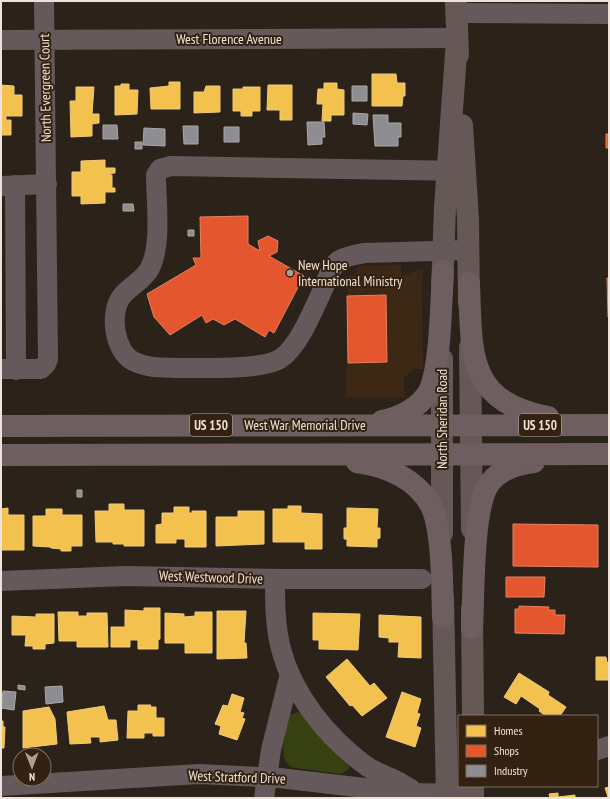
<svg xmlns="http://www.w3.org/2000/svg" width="610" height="799" viewBox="0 0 610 799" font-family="'PT Sans Narrow',sans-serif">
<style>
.built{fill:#3c2814}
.green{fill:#374010}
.homes{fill:#f2c14e;stroke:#f1cb78}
.shops{fill:#e4572e;stroke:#e78161}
.industry{fill:#8d8d92;stroke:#aaa7a7}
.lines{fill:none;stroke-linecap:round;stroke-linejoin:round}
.minor{stroke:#66595b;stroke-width:20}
.major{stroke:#675858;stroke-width:22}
.highway{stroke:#6e5e5f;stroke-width:22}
.poi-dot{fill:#aa9f96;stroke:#332212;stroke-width:1.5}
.labels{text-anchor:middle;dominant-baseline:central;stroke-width:4;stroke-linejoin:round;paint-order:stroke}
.shield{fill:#332212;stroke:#b7a99d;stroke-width:1}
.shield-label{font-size:13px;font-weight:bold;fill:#efe3d9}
.street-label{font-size:14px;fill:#efe3d9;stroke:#332212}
.poi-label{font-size:14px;fill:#efe3d9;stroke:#332212;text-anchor:start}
</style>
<rect width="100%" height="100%" fill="#2b221a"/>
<path class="built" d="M401 265 402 276 424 268 422 281 423 369H413L404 378 405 397H346V368L348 365V276L357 275V266Z"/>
<path class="green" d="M298 712 305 715 349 763V769L341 774 295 768C274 764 287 730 290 715Z"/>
<path class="homes" d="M372 74H396L397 83H405V96H403L402 106H372Z
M169 82H180V109H151L150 88 169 86Z
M324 83H337V89L344 90V115H331V121H322L323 104H317L318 89H324Z
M121 84H129V90H138L137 114 115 115V86H121Z
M1 85 14 86V95H22V116H6V120H11V135H1Z
M268 85H292V120H280V110H267Z
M206 86H220V112L194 113V92H204Z
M76 87H94L92 114H99V123L92 124V136L71 137 70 101H76Z
M243 87H260V111H252V116H241V111H233V89H243Z
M105 160V168H115V173L104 174 112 175V188H115V192H105V203L81 204V196H72V172H81V161Z
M109 504H124V510H144V546H124V544H113V542H96L95 511H109Z
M288 506H301V513L322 514V549H305V542H273V509H288Z
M174 507H189V513H192V511H206V547H185V539H176V543H156V525L162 524V513H174Z
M8 508V515H24V550H1V509Z
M347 508 378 509 377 528H380V538L377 539V547L347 546V539H344V528H347Z
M46 509H62V515H82V546H71V551H61V549L51 548 50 547 33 546V516H46Z
M238 511H264V544L216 546V517H238Z
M144 608H160V639L158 640V649H138V640H130V647H111V627H125V610L144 611Z
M217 611H246L244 643H246L247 658 217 659Z
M58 612H78V616H87V613H107L108 647H77V641H59Z
M195 612H212V653H185V643H165V613L184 614V617L195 616Z
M313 613 360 614 358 650 319 649V640H313Z
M36 614H54V643L45 644V649H33V646H25L26 635H12V616L36 617Z
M379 615 421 617V658L398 657 399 642H389V638L379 637Z
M596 657H606L607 662 609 664V680H596Z
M347 659 370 686 374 683 387 698 362 716 352 705 350 706 326 677Z
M519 673 549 692 548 695 566 707 560 716H546L539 711 540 709 521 696 516 704 504 697Z
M402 692 421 699 417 713 420 714 416 726 421 728 415 747 386 737Z
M232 694 244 698 240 712 244 713 242 718 245 719 237 740 219 734 221 726 215 724 223 705 228 706Z
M138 705H151L150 707H156V718H164V736H153V733H144V738H127L128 711H138Z
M104 706 108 720H116L118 740 100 742V737H90L91 743 70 744 67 712Z
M49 707 55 719 57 744 23 748V711Z
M1 721H3V727H5L4 748H1Z
M609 787V798H605L608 797 605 788Z
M558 793V797L575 795V798H550L549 794Z"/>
<path class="shops" d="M606 134H609V162V148H606Z
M248 216V244L260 251 258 241 268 236 278 241 277 252 269 256 304 276 274 333 269 330 265 337 235 319 224 325 213 319 206 323 202 315 170 335 154 317 147 294 196 265 193 258H201L200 217Z
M607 278H609V317H608Z
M386 295 387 362 348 363 347 296Z
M513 524 598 525V567L513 566Z
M506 577H545L544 597H506Z
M519 606 549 607 548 610H555V615H565L564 634 515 633V609H519Z"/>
<path class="industry" d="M352 86H367V101H352Z
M353 113 368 114 367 125 353 124Z
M373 115H388V123H401V137H398V146H375Z
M307 122H324L325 137H322V144L308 145Z
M103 125H117L118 139H103Z
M183 126H198V144H184Z
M224 127H239V142H224Z
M144 128 165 129V146L143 145Z
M135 142H142V149H135Z
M123 204H133L134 211H123Z
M188 230H194V236H188Z
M77 490H82V497H77Z
M18 685 25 686V690L18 689Z
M62 686 63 702 46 704 45 687Z
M3 691 16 692 14 710 1 708Z"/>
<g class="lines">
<path class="minor" d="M456 13 609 14
M1 40 457 38
M464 171 171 166 160 169 156 175C156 202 162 244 150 268 144 280 130 286 122 296 109 312 114 351 133 361 148 369 165 367 181 368 202 368 262 370 280 359 299 347 314 308 324 287 327 279 331 267 338 261 345 256 356 255 364 253L469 250
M15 185 16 370
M1 186 47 184
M1 369H41L46 364 48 359 44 1
M275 579C275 602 275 626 281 649 293 695 327 737 365 765 374 772 385 775 395 780 400 782 405 786 411 789
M1 581 126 576 284 579H422
M597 750 609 746
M1 786 199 774 279 778 407 793 473 794
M264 798 271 750 290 674"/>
<path class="major" d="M456 1 458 55
M462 125 468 219 469 303
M442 291 445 207 457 40
M470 347 472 529
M442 359V533
M443 597 447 798
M472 609 473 716
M473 798V786"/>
<path class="highway" d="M469 283C472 352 465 401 548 417
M382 421C400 417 418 408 428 393 441 371 441 298 443 271
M1 426 609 425
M1 455 609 454
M357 462C387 466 419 480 432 508 443 533 442 589 443 617
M472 628C474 596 472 508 489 484 499 469 517 464 534 462"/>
</g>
<circle class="poi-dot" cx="290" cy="273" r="4"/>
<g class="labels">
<g class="shield">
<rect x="190" y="414" width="42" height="22" rx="3"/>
<rect x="519" y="414" width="42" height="22" rx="3"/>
</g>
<g class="shield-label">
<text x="211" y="425">US 150</text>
<text x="540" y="425">US 150</text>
</g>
<g class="street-label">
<text x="229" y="39">West Florence Avenue</text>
<text transform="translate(45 88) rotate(-91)">North Evergreen Court</text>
<text transform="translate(442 419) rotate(-90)">North Sheridan Road</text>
<text x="305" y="425">West War Memorial Drive</text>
<text transform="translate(211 577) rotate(2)">West Westwood Drive</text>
<text transform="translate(237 777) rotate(2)">West Stratford Drive</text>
</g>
<g class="poi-label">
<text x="298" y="265">New Hope<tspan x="298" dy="16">International Ministry</tspan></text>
</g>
</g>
<rect width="610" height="799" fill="none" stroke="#efe3d9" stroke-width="4"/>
<rect x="458" y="715" width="140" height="72" fill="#332212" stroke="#7e6f62"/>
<rect x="466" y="725" width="20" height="12" fill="#f2c14e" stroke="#7e6f62"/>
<text x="494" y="735" font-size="12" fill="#efe3d9">Homes</text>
<rect x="466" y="745" width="20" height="12" fill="#e4572e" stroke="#7e6f62"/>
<text x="494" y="755" font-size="12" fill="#efe3d9">Shops</text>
<rect x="466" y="765" width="20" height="12" fill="#8d8d92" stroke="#7e6f62"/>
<text x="494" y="775" font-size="12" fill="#efe3d9">Industry</text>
<g transform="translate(32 767) rotate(179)"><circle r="19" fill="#332212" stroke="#7e6f62"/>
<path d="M0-3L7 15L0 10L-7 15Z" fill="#aa9f96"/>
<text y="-6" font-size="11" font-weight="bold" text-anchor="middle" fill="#efe3d9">N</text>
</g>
</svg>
